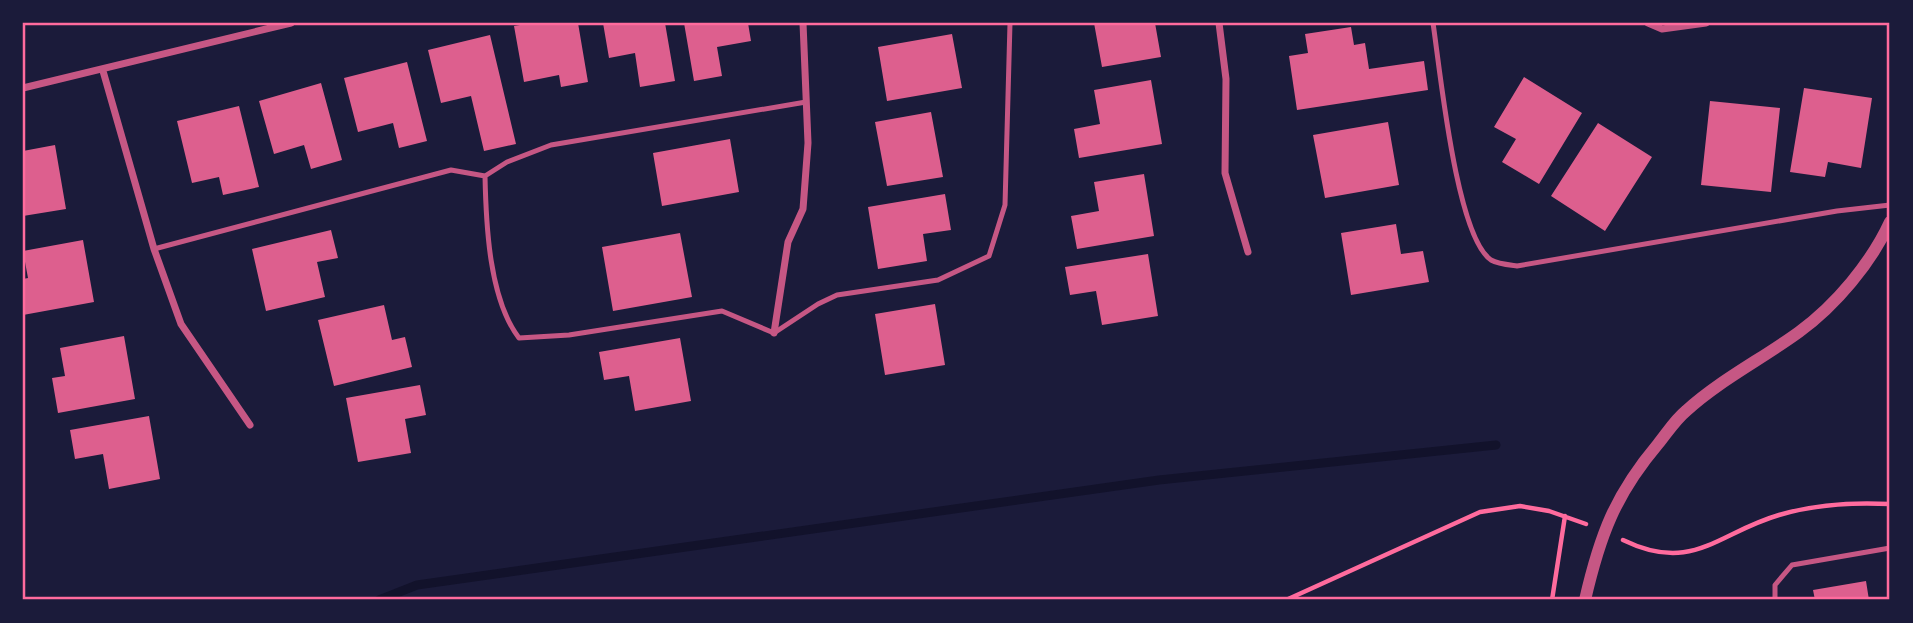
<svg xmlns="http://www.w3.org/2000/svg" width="1913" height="623" viewBox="0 0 1913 623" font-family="'Libre Baskerville',serif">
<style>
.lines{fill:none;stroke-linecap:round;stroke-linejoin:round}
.stream{stroke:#12122b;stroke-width:9}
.building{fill:#dd5f8e}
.path{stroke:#ff6b9d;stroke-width:4.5}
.service{stroke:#c65784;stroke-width:5}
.minor{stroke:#c65784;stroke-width:7}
.tertiary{stroke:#c65784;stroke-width:12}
.neatline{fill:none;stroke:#ff6b9d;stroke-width:2.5}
</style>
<rect width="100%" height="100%" fill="#1b1b3a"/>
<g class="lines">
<path class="stream" d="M379 600 417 585 1159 480 1496 445"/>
</g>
<path class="building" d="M532 23H578L588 82 561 87 559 75 524 82 514 26Z
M603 23H665L675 81 640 87 635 53 609 58Z
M684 23H748L751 41 717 47 722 76 694 81Z
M1094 23H1155L1161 57 1102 67Z
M1351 27 1354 45 1365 43 1369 69 1424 61 1428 90 1297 110 1289 56 1308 53 1305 34Z
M952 34 962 88 887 101 878 47Z
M490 35 516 144 484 151 471 96 441 103 428 50Z
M407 62 427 141 399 148 393 123 358 132 344 78Z
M1524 77 1582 113 1539 184 1502 162 1516 139 1494 127Z
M1151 80 1162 144 1079 158 1074 129 1100 124 1094 90Z
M321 83 342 160 311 169 304 145 274 154 259 101Z
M1804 88 1872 98 1861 168 1828 162 1825 177 1790 172Z
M1710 101 1780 108 1771 192 1701 185Z
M239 106 259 187 223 195 219 177 192 183 177 121Z
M931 112 943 177 887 186 875 122Z
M1388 122 1399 185 1325 198 1313 135Z
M1598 123 1652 157 1605 231 1551 196Z
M730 139 739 192 662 206 653 153Z
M55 145 66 209 23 216V151Z
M1144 174 1154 236 1077 249 1071 216 1099 211 1094 182Z
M945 194 951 230 923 234 927 261 878 269 868 207Z
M1396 224 1401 254 1423 251 1429 282 1351 295 1341 233Z
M331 230 338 258 317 262 325 297 266 311 252 249Z
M680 233 692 297 613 311 602 247Z
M83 240 94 302 23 315V279L28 278 23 251Z
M1148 254 1158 316 1102 325 1096 291 1070 295 1065 267Z
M935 304 945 365 885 375 875 314Z
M384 305 392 340 405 337 412 367 334 386 318 320Z
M124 336 135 399 58 413 52 378 65 376 60 348Z
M680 338 691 401 635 411 629 376 604 380 599 352Z
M420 385 426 415 405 419 411 453 358 462 346 398Z
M149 416 160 479 109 489 103 454 75 459 70 430Z
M1866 581 1869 600H1815L1813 590Z"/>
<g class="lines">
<path class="path" d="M1623 540C1693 574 1717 533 1779 515 1816 504 1852 502 1890 504
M1286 600 1480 512 1520 506 1549 511 1586 524
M1552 600 1565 516"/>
<path class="service" d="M1433 23C1440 69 1456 236 1491 260 1498 264 1510 265 1517 266L1837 211 1890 205
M806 102 551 145 507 162 485 176C486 224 489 299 519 338L569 335 722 311 774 333 818 304 837 295 938 280 989 256 1005 205 1010 23
M154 249 451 170 485 176
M1775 600V585L1792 565 1890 548"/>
<path class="minor" d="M1219 23 1226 79 1225 173 1248 252
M1648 23 1662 29 1706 23
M103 71 154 249 181 324 250 425
M23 88 291 23
M774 333 788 242 803 209 808 143 803 23"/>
<path class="tertiary" d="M1585 600C1600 535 1615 495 1658 444 1667 433 1675 420 1686 411 1720 380 1762 359 1799 332 1836 305 1871 263 1890 222"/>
</g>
<rect width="1913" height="623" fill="none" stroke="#1b1b3a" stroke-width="49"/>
<rect x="24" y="24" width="1864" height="574" class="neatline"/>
</svg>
